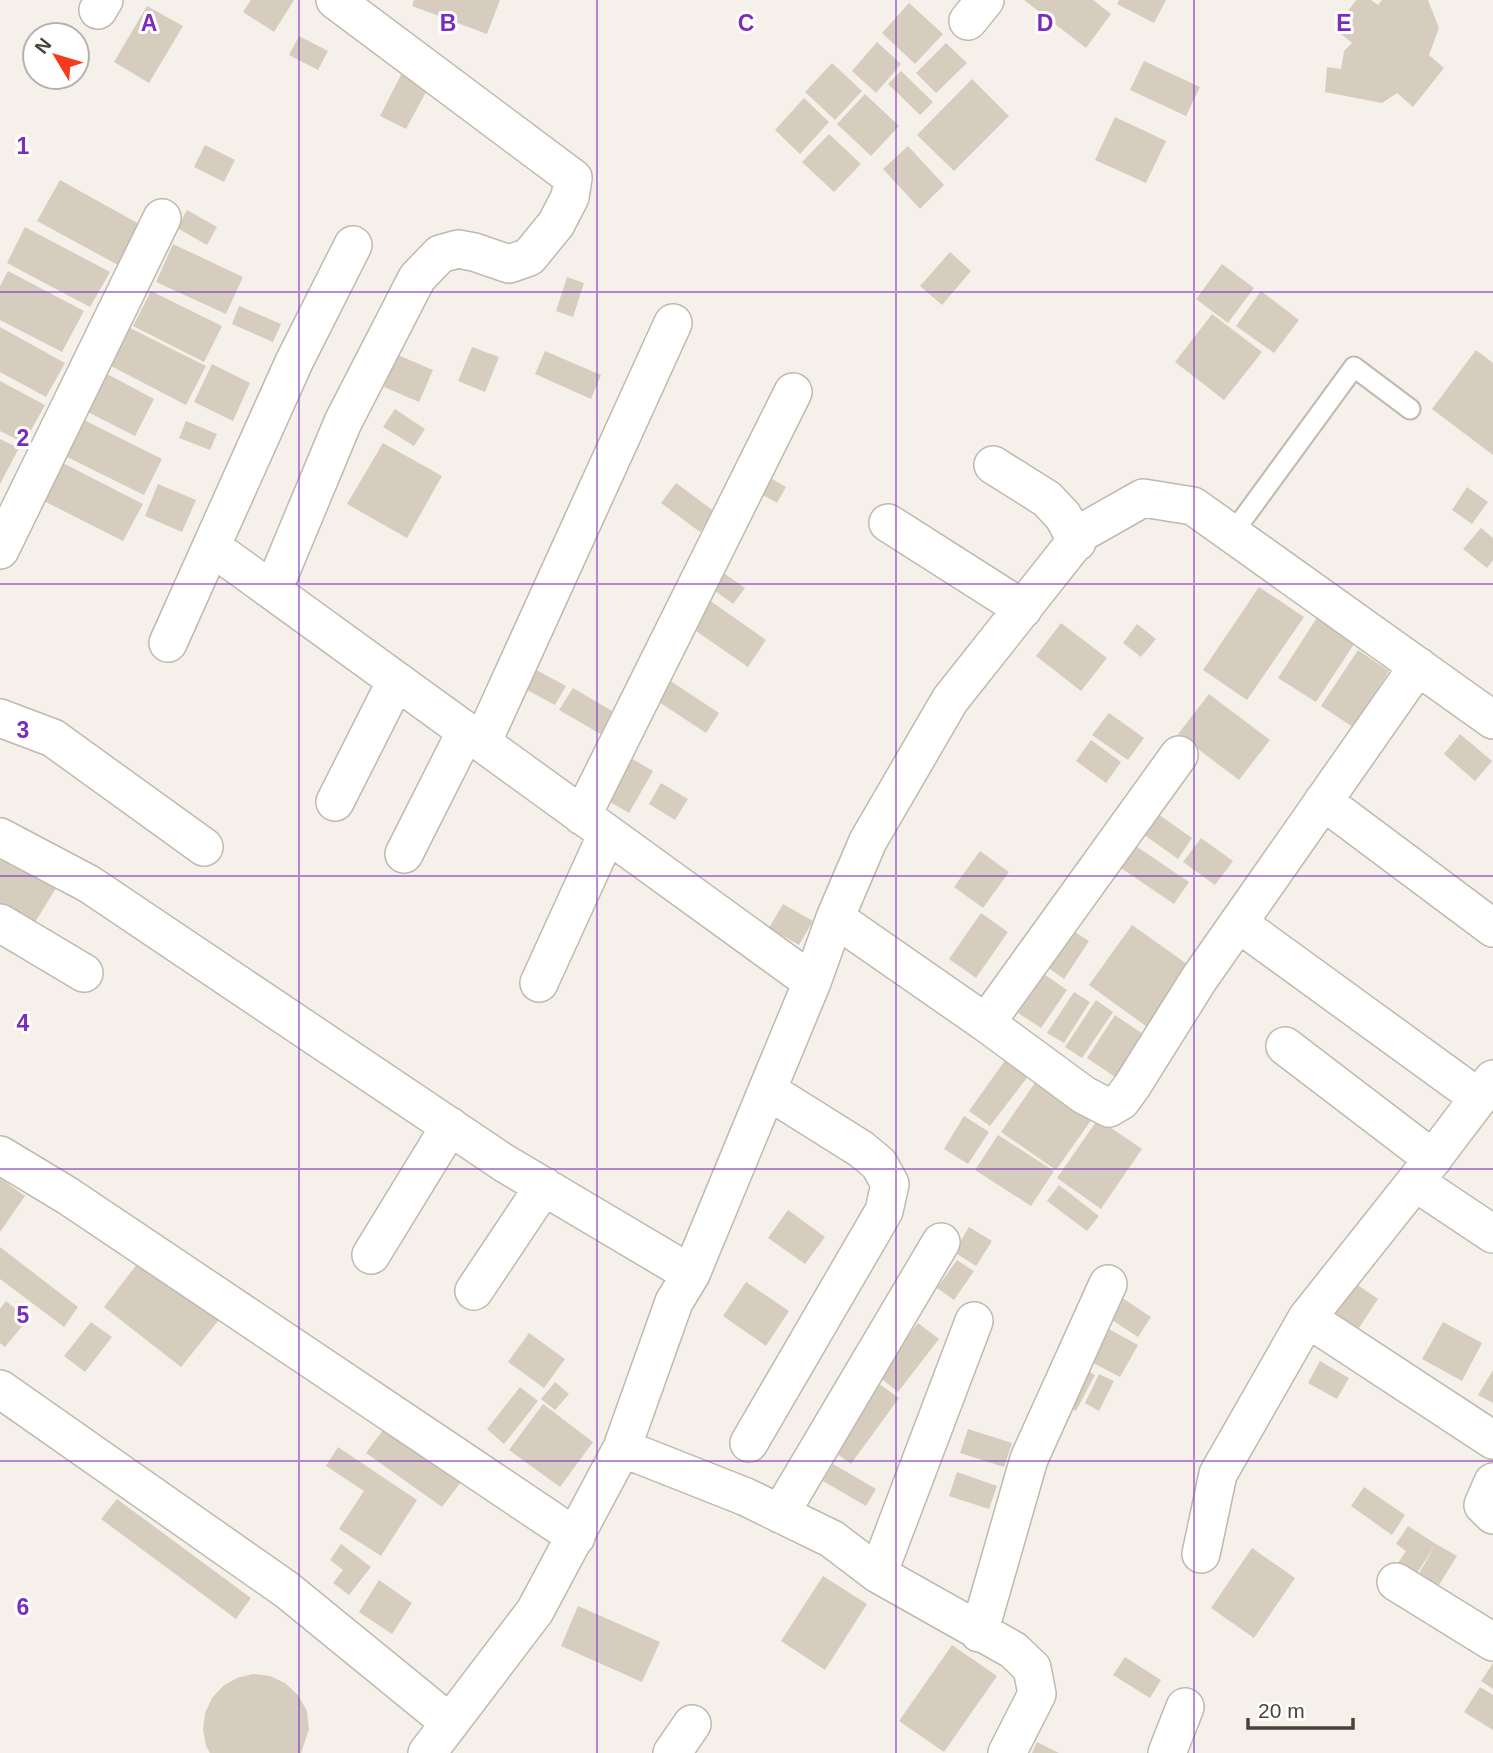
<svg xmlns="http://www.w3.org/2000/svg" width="1493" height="1753" viewBox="0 0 1493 1753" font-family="Arial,sans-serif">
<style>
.building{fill:#d6cdbf}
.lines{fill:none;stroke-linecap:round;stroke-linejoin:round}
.service-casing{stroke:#c0b9ac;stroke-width:23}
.minor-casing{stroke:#c0b9ac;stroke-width:40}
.service{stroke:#fff;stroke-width:19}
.minor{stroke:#fff;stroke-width:37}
.grid{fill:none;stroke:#7b2cbf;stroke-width:2;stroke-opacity:0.55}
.grid-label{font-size:23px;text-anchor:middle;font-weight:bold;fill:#7b2cbf;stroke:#fff;stroke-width:6;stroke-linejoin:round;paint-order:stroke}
</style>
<rect width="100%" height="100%" fill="#f5f1ea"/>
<path class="building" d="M251 0H294L274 32 243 12Z
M414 0H500L487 34 412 6Z
M1024 0H1093L1111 14 1086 48Z
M1119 0H1166L1154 23 1117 4Z
M1356 0H1371L1378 5 1382 0H1428L1439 28 1429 55 1444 68 1413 107 1397 93 1382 103 1325 92 1327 67 1341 69 1344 51 1352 43 1335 29Z
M909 3 943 34 915 64 882 33Z
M147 6 183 26 149 83 114 62Z
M299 36 328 51 318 70 289 55Z
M877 42 901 64 876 93 852 71Z
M946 43 967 63 936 93 916 73Z
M1144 61 1200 87 1186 116 1130 90Z
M832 63 862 91 835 120 805 92Z
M405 67 432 81 406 129 380 116Z
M901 71 933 102 920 115 888 84Z
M972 79 1009 116 954 171 917 135Z
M865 94 899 126 871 156 837 124Z
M804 98 829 122 800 154 775 130Z
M1115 117 1166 141 1146 183 1095 160Z
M829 134 861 164 834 192 802 162Z
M205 145 235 160 224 182 194 167Z
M908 146 944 185 920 209 883 169Z
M60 180 141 225 118 265 37 221Z
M187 210 217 227 207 245 177 228Z
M25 227 110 272 90 307 7 263Z
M173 244 243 277 226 314 156 282Z
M950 252 971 271 942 305 920 286Z
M1222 264 1254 288 1228 323 1196 299Z
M8 271 84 311 62 352 0 320V286Z
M567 277 584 283 573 317 556 311Z
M151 291 222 326 204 362 133 326Z
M1261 291 1299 320 1274 353 1236 326Z
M239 306 281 324 273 342 232 324Z
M1212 314 1262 352 1224 400 1175 362Z
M0 327 65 363 46 397 0 372Z
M130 328 206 366 186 405 111 366Z
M472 347 499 357 485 392 458 381Z
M1476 350 1493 363V455L1432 409Z
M545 351 601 375 591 399 535 374Z
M398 355 433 370 419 402 384 387Z
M212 364 250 383 233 421 194 402Z
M98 369 154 399 135 436 78 407Z
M0 381 45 405 24 443 0 431Z
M395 409 425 429 414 446 383 427Z
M80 418 162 459 144 495 61 454Z
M186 421 217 434 210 450 179 438Z
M0 439 19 448 0 484Z
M383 443 442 476 407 538 347 504Z
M55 459 143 504 123 541 36 497Z
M765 475 786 487 777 503 756 491Z
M676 483 715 512 700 532 661 503Z
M158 484 196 500 182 532 145 516Z
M1467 487 1488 502 1472 524 1452 510Z
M1481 528 1493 538V560L1487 568 1463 549Z
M718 569 745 588 733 604 707 585Z
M1259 587 1304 617 1247 700 1203 670Z
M702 595 766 640 748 667 683 622Z
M1320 613 1358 638 1316 702 1278 678Z
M1061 623 1107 658 1081 691 1036 656Z
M1137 624 1156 639 1141 657 1123 643Z
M1358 650 1389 671 1353 727 1321 706Z
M527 665 566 686 555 705 516 684Z
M663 676 719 713 706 733 650 696Z
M573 688 617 714 604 736 559 710Z
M1209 694 1270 740 1239 780 1178 734Z
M1109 713 1144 738 1128 760 1092 735Z
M1460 734 1492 761 1475 781 1444 754Z
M1091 740 1121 762 1106 783 1076 761Z
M624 754 653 771 629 813 600 796Z
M661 783 688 799 675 820 649 804Z
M1151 809 1192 838 1178 859 1136 829Z
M1201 838 1233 861 1215 885 1183 862Z
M1127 840 1189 882 1174 904 1112 862Z
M0 842 61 880 29 932 0 914Z
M980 851 1009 872 983 908 954 887Z
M783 904 813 921 799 945 769 928Z
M981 913 1008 932 976 978 949 959Z
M1132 925 1194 969 1150 1029 1089 985Z
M1067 927 1089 941 1064 979 1043 964Z
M1044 974 1067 990 1041 1028 1018 1013Z
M1074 992 1090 1002 1064 1043 1047 1033Z
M1096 1000 1113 1012 1082 1058 1065 1047Z
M1115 1015 1143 1034 1115 1077 1087 1058Z
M1006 1059 1029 1075 990 1126 969 1111Z
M1041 1074 1097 1112 1056 1170 1001 1132Z
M964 1116 989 1132 968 1164 944 1149Z
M1098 1119 1142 1149 1101 1209 1057 1178Z
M998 1135 1054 1171 1031 1206 975 1170Z
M0 1178 25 1196 0 1232Z
M1059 1185 1099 1216 1087 1231 1047 1201Z
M788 1210 825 1237 805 1264 768 1238Z
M969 1227 992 1241 976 1266 954 1252Z
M0 1247 78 1307 64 1327 0 1279Z
M144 1255 222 1316 181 1367 104 1307Z
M957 1260 974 1271 954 1300 937 1288Z
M1352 1281 1378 1299 1353 1337 1327 1319Z
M746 1282 789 1311 766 1346 723 1316Z
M1118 1295 1151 1317 1138 1337 1104 1315Z
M6 1301 28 1319 5 1347 0 1343V1309Z
M91 1322 112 1337 85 1372 64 1356Z
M1443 1322 1482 1343 1462 1381 1422 1359Z
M918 1323 939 1339 898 1392 878 1376Z
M1100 1324 1138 1345 1120 1377 1082 1357Z
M529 1333 565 1359 544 1388 508 1362Z
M1320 1361 1349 1378 1337 1399 1308 1383Z
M1076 1365 1095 1375 1076 1411 1057 1401Z
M1493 1370V1403L1478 1395Z
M1099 1374 1114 1381 1099 1411 1085 1403Z
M555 1382 569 1394 555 1410 541 1399Z
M878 1383 899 1398 851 1464 830 1449Z
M520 1387 538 1401 504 1444 487 1429Z
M543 1404 593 1442 560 1487 509 1450Z
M388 1423 464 1478 442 1507 366 1453Z
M968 1429 1012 1443 1004 1467 960 1453Z
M338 1447 417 1500 381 1556 339 1529 364 1491 326 1466Z
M833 1464 876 1489 866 1506 823 1481Z
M957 1472 997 1486 989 1509 949 1496Z
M1364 1487 1405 1515 1392 1535 1351 1506Z
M117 1499 251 1598 236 1619 101 1519Z
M1408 1526 1436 1544 1408 1587 1390 1575 1406 1551 1396 1544Z
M341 1544 371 1567 349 1595 333 1583 343 1570 330 1560Z
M1436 1544 1457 1556 1429 1601 1410 1589Z
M1252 1548 1295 1578 1254 1638 1211 1608Z
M823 1576 867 1604 825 1670 781 1641Z
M379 1580 412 1603 392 1634 359 1612Z
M578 1606 660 1642 642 1682 561 1646Z
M952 1645 997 1676 944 1752 899 1721Z
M1125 1657 1161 1680 1150 1698 1113 1675Z
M1493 1663V1689L1481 1681Z
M253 1674 270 1676 285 1683 298 1695 307 1711 309 1729 301 1753H210L206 1746 203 1729 205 1713 212 1698 223 1686 237 1678Z
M1480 1687 1493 1695V1730L1464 1712Z
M1037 1742 1059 1753H1032Z"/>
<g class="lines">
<defs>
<path id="service" d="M1232 534 1354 367 1410 409"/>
<path id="minor" d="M98 10 104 0
M968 21 985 0
M993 465 1047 499 1063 516 1077 542
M888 523 1023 609
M212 547 812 982
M0 550 162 218
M273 590 343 422 417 278 440 254 458 249 474 252 509 264 529 257 556 224 570 197 573 178 335 0
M168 643 294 362 353 245
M0 718 53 738 204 847
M482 743 673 323
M1323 801 1493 928
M335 802 396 681
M582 816 793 392
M0 837 89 884 504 1163 691 1274
M404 854 466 731
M835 918 986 1023 1084 1095 1109 1108 1121 1101 1132 1086 1199 979 1418 666
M0 923 84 973
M1238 923 1479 1098
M539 983 607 834
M986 1023 1179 755
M1285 1046 1433 1159
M0 1155 68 1196 576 1537
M1415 1182 1493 1234
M371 1255 450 1126
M474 1291 544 1186
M1307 1318 1493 1440
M0 1389 287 1590 450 1723
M749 1443 884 1211 890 1184 879 1164 861 1149 767 1090
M622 1448 746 1497 832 1539 878 1574 1013 1650 1032 1668 1037 1694 1007 1753
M1493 1482 1483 1505 1493 1515
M780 1514 941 1242
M1201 1554 1218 1474 1307 1318 1415 1182 1493 1079
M878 1574 974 1321
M1396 1582 1493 1642
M979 1633 1029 1459 1108 1284
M427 1753 535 1611 622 1448 674 1302 691 1274 812 982 835 918 868 841 950 700 1083 532 1143 498 1193 506 1493 720
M672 1753 692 1724
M1167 1753 1185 1707"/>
</defs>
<use href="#service" class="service-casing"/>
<use href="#minor" class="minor-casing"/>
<use href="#service" class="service"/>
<use href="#minor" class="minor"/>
</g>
<path class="grid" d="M299 0V1753M597 0V1753M896 0V1753M1194 0V1753M0 292H1493M0 584H1493M0 876H1493M0 1169H1493M0 1461H1493"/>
<g class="grid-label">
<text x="149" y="31">A</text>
<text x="448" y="31">B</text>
<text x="746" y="31">C</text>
<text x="1045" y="31">D</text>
<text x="1344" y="31">E</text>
<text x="23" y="154">1</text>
<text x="23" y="446">2</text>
<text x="23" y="738">3</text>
<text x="23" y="1031">4</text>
<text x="23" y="1323">5</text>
<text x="23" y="1615">6</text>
</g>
<g transform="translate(56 56) rotate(308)"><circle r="33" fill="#ffffff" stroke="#b6b3af" stroke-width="2"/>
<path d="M0-5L12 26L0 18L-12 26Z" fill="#f73a1e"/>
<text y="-10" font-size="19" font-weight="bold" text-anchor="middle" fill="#494238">N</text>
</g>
<path d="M1248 1718v10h105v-10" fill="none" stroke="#494238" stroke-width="3.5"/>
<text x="1258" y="1718" font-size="21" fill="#494238" stroke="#ffffff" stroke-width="5" paint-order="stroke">20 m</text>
</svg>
